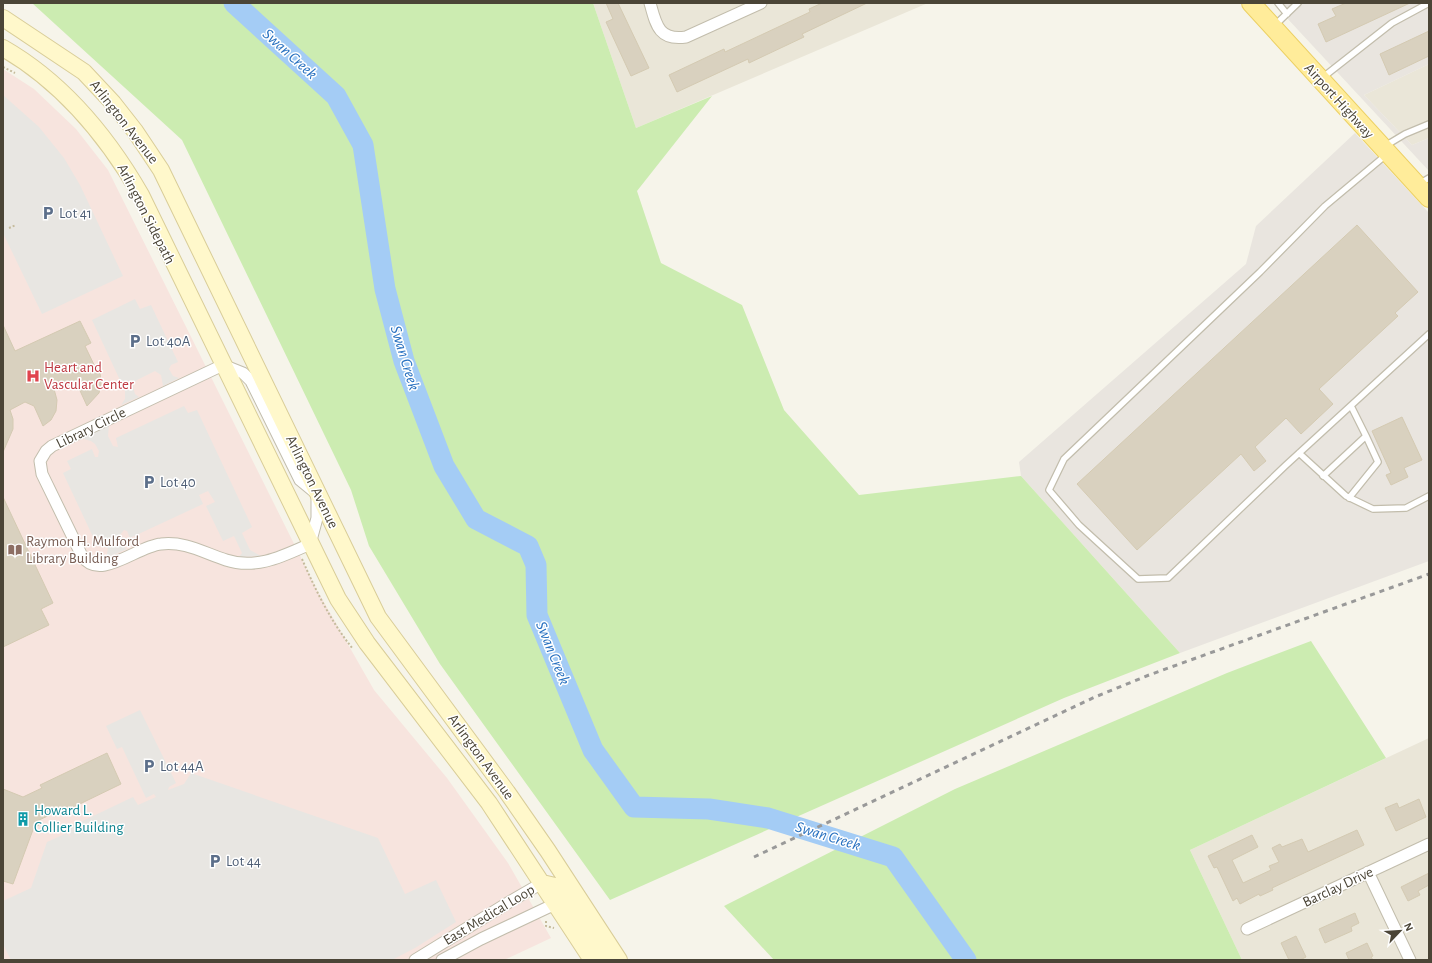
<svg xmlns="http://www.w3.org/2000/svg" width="1432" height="963" viewBox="0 0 1432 963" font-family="'Alegreya Sans',sans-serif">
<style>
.residential{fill:#eae6d8}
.industrial{fill:#e9e5df}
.medical{fill:#f7e4de}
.green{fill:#ccecb1}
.parking{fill:#e8e6e2}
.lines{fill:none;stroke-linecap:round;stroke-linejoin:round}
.river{stroke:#a4ccf5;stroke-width:21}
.building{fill:#d9d1bf;stroke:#d4cab2}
.lane-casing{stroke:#c2bdac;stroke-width:8}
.street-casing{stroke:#c2bdac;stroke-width:13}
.secondary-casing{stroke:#d9cd98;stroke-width:18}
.primary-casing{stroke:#ecd063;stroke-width:20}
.path{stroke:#c5bb9c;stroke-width:2;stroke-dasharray:2 2;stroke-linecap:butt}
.lane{stroke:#fff;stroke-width:5.5}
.street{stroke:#fff;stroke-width:11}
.secondary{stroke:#fff8cb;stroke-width:16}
.primary{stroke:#ffec9a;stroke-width:18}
.rail{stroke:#999;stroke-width:3;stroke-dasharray:5 5;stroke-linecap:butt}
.labels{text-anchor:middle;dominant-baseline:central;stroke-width:3;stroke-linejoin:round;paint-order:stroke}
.street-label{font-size:15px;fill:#4b4537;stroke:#fff}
.service-label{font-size:15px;fill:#4e5e75;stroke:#fff;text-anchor:start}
.health-label{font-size:15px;fill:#be3a42;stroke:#fff;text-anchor:start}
.education-label{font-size:15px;fill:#785e54;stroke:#fff;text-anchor:start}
.culture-label{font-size:15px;fill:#0d838f;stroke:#fff;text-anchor:start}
.water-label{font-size:16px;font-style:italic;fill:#2871c0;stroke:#fff}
</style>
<rect width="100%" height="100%" fill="#f6f4ea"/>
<path class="residential" d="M593 3H928L636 128Z
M1429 64V138L1412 145 1364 95Z
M1429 738V960H1242L1190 850Z"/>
<path class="industrial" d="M1273 3H1429V64L1364 95 1412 145 1429 138V171Z
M1355 133 1429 213V561L1180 653 1021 476 1019 462 1246 264 1256 226Z"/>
<path class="medical" d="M3 69 34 89 76 129 108 170 317 590 374 690 447 778 508 863 551 938 504 960H3Z"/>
<path class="green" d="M32 3H593L636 128 712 96 637 191 661 263 742 305 784 410 859 495 1021 476 1180 653 1064 698 610 900 440 664 369 546 351 490 182 140Z
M1311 641 1386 758 1190 850 1242 960H774L724 906 955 789 1227 673Z"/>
<path class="parking" d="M3 95 39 127 64 158 80 185 123 276 42 314 3 233Z
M135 299 140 309 151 305 178 362 171 365 169 369 173 376 179 378 163 386 161 375 155 371 137 380 134 382 133 387 135 394 139 397 121 405 125 399V391L92 320Z
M184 406 188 413 197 410 252 527 242 533 250 550 261 556 239 557 242 553 234 536 223 541 206 506 215 502 208 491 199 495 203 504 130 538 127 531 124 530 120 535V541L122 546 127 549 106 558 108 549 103 537 101 536 94 539 63 473 71 469 67 461 92 449 95 457H98L99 451 95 444 91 441 80 438 109 425 108 436 113 446 118 447 116 438Z
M140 710 176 783 169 787 168 790 184 784 191 773 378 838 405 894 436 880 456 922 415 948 392 960H11L3 944V901L31 888 47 842 67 833 71 838 68 828 133 797 138 805 156 797 154 794 146 798 122 747 117 749 106 726Z"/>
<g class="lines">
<path class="river" d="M234 3 336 96 363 145 385 289 404 361 444 466 476 519 528 546 536 565 537 615 593 750 634 807 709 809 768 818 893 857 966 960"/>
</g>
<path class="building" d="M606 3H618L649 68 631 76 606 22 613 19Z
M822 3H867L802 34 804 37 749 63 748 59 677 92 669 75 724 49 725 52 810 12 809 9Z
M1346 3H1410L1326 42 1318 24 1336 16 1332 9Z
M1429 31V56L1389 75 1380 54Z
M1357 225 1418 292 1395 313 1398 316 1319 389 1333 404 1301 434 1286 418 1255 447 1266 461 1254 471 1241 454 1137 550 1077 484Z
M80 321 91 343 85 346 98 373 100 372 101 383 99 393 87 406 77 384 69 381 54 389 57 400 56 411 51 420 43 426 34 406 25 402 10 410 13 419V429L3 452V325L15 351Z
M1402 417 1422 460 1404 468 1408 477 1391 485 1386 475 1391 473 1372 431Z
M3 497 53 603 41 609 49 625 3 647Z
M107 753 121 784 55 816 54 813 37 821 39 825 34 827 13 884 3 881V789L23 797 42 788 40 785Z
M1419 799 1426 817 1396 831 1385 808 1397 803 1399 808Z
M1357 830 1364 845 1272 888 1273 890 1260 896 1259 894 1240 904 1237 898 1233 901 1217 867 1214 868 1208 856 1252 835 1258 847 1232 860 1243 883 1271 870 1269 866 1279 862 1272 848 1280 844 1282 847 1302 839 1308 852Z
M1429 873V885L1418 891 1420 895 1408 901 1401 887Z
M1355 913 1359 923 1351 927 1352 931 1325 943 1319 929Z
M1296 936 1306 957 1300 960H1289L1281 943Z
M1367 943 1373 956 1371 957 1373 960H1349L1346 953Z"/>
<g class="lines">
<defs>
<path id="lane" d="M1278 3 1287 14
M1274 26 1298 3
M1322 78 1392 23 1429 3
M1385 146 1405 134 1429 124
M1386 155 1325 206 1260 272 1064 459 1049 490 1079 525 1138 579 1168 578 1285 466 1429 334
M1419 184 1429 178
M1299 453 1346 496 1373 509 1406 508 1429 496
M1323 476 1366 436 1351 406
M1349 498 1378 462 1366 436"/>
<path id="street" d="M650 3C656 25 659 41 686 37L761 3
M223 365 243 373 251 381 300 480 317 494V518L310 544C283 556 256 570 226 560 204 553 185 541 161 544 137 546 100 582 82 556L42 474 40 461 46 451 52 446Z
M1368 872 1410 960
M1247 929 1429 844
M415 960 511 901 542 883
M442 960 481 939 555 904"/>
<path id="secondary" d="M3 18 84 72 113 103 135 131 161 170 378 617 507 792 548 851 619 960
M3 48C64 83 107 136 141 195L338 599 367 643 489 803 592 960
M542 883 555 886 564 895 604 960"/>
<path id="primary" d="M1251 3 1429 198"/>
</defs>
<use href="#lane" class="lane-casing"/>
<use href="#street" class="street-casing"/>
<use href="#secondary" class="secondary-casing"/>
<use href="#primary" class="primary-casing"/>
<path class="path" d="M3 67 15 73
M9 228 16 225
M302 559C316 591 331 622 353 649
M546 921V926L554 928"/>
<use href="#lane" class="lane"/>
<use href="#street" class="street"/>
<use href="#secondary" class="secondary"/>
<use href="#primary" class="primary"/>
<path class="rail" d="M754 857 1095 697 1149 675 1429 574"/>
</g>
<defs>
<symbol id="parking-bare" viewBox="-9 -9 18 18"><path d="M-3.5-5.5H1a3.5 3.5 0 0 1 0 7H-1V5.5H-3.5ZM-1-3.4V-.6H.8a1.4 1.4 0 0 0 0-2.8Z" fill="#5c6f8a" stroke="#fff" stroke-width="2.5" paint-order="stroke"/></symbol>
<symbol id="hospital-bare" viewBox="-9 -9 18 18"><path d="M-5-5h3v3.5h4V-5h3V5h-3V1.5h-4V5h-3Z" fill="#e0444e" stroke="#fff" stroke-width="2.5" paint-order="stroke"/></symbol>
<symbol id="library-bare" viewBox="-9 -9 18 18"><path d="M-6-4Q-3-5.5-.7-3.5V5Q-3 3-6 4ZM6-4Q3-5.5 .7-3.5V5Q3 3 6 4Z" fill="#8d6e63" stroke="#fff" stroke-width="2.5" paint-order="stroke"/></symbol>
<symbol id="building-bare" viewBox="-9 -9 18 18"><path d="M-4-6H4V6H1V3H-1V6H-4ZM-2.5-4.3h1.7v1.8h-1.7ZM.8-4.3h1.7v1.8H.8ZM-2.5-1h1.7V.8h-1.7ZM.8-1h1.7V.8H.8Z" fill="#0f9aa8" stroke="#fff" stroke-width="2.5" paint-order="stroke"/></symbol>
</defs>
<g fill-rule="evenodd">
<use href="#parking-bare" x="38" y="203" width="20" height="20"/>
<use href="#parking-bare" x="125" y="331" width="20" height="20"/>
<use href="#hospital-bare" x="23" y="366" width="20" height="20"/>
<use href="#parking-bare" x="139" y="472" width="20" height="20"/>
<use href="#library-bare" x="5" y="540" width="20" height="20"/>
<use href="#parking-bare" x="139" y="756" width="20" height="20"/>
<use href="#building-bare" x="13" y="809" width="20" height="20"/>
<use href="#parking-bare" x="205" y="851" width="20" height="20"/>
</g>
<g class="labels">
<g class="street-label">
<text transform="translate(1339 101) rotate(48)">Airport Highway</text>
<text transform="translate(124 122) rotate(52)">Arlington Avenue</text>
<text transform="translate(146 214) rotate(63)">Arlington Sidepath</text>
<text transform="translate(91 428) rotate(-26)">Library Circle</text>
<text transform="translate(312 482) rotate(64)">Arlington Avenue</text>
<text transform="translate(481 757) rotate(54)">Arlington Avenue</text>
<text transform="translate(1338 887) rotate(-25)">Barclay Drive</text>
<text transform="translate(489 915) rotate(-31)">East Medical Loop</text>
</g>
<g class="service-label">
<text x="59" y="213">Lot 41</text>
<text x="146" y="341">Lot 40A</text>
<text x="160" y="482">Lot 40</text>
<text x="160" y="766">Lot 44A</text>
<text x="226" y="861">Lot 44</text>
</g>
<g class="health-label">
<text x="44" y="367">Heart and<tspan x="44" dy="17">Vascular Center</tspan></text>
</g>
<g class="education-label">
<text x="26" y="541">Raymon H. Mulford<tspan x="26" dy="17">Library Building</tspan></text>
</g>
<g class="culture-label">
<text x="34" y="810">Howard L.<tspan x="34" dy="17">Collier Building</tspan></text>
</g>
<g class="water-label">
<text transform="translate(290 54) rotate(42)">Swan Creek</text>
<text transform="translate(405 358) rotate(73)">Swan Creek</text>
<text transform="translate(553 653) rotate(68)">Swan Creek</text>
<text transform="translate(828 836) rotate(17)">Swan Creek</text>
</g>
</g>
<rect width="1432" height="963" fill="none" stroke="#4b4537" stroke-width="8"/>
<g transform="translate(1400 931) rotate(65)" stroke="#ffffff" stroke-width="3" paint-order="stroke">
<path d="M0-3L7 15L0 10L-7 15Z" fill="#4b4537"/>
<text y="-6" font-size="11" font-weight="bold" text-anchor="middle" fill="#4b4537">N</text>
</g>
</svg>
